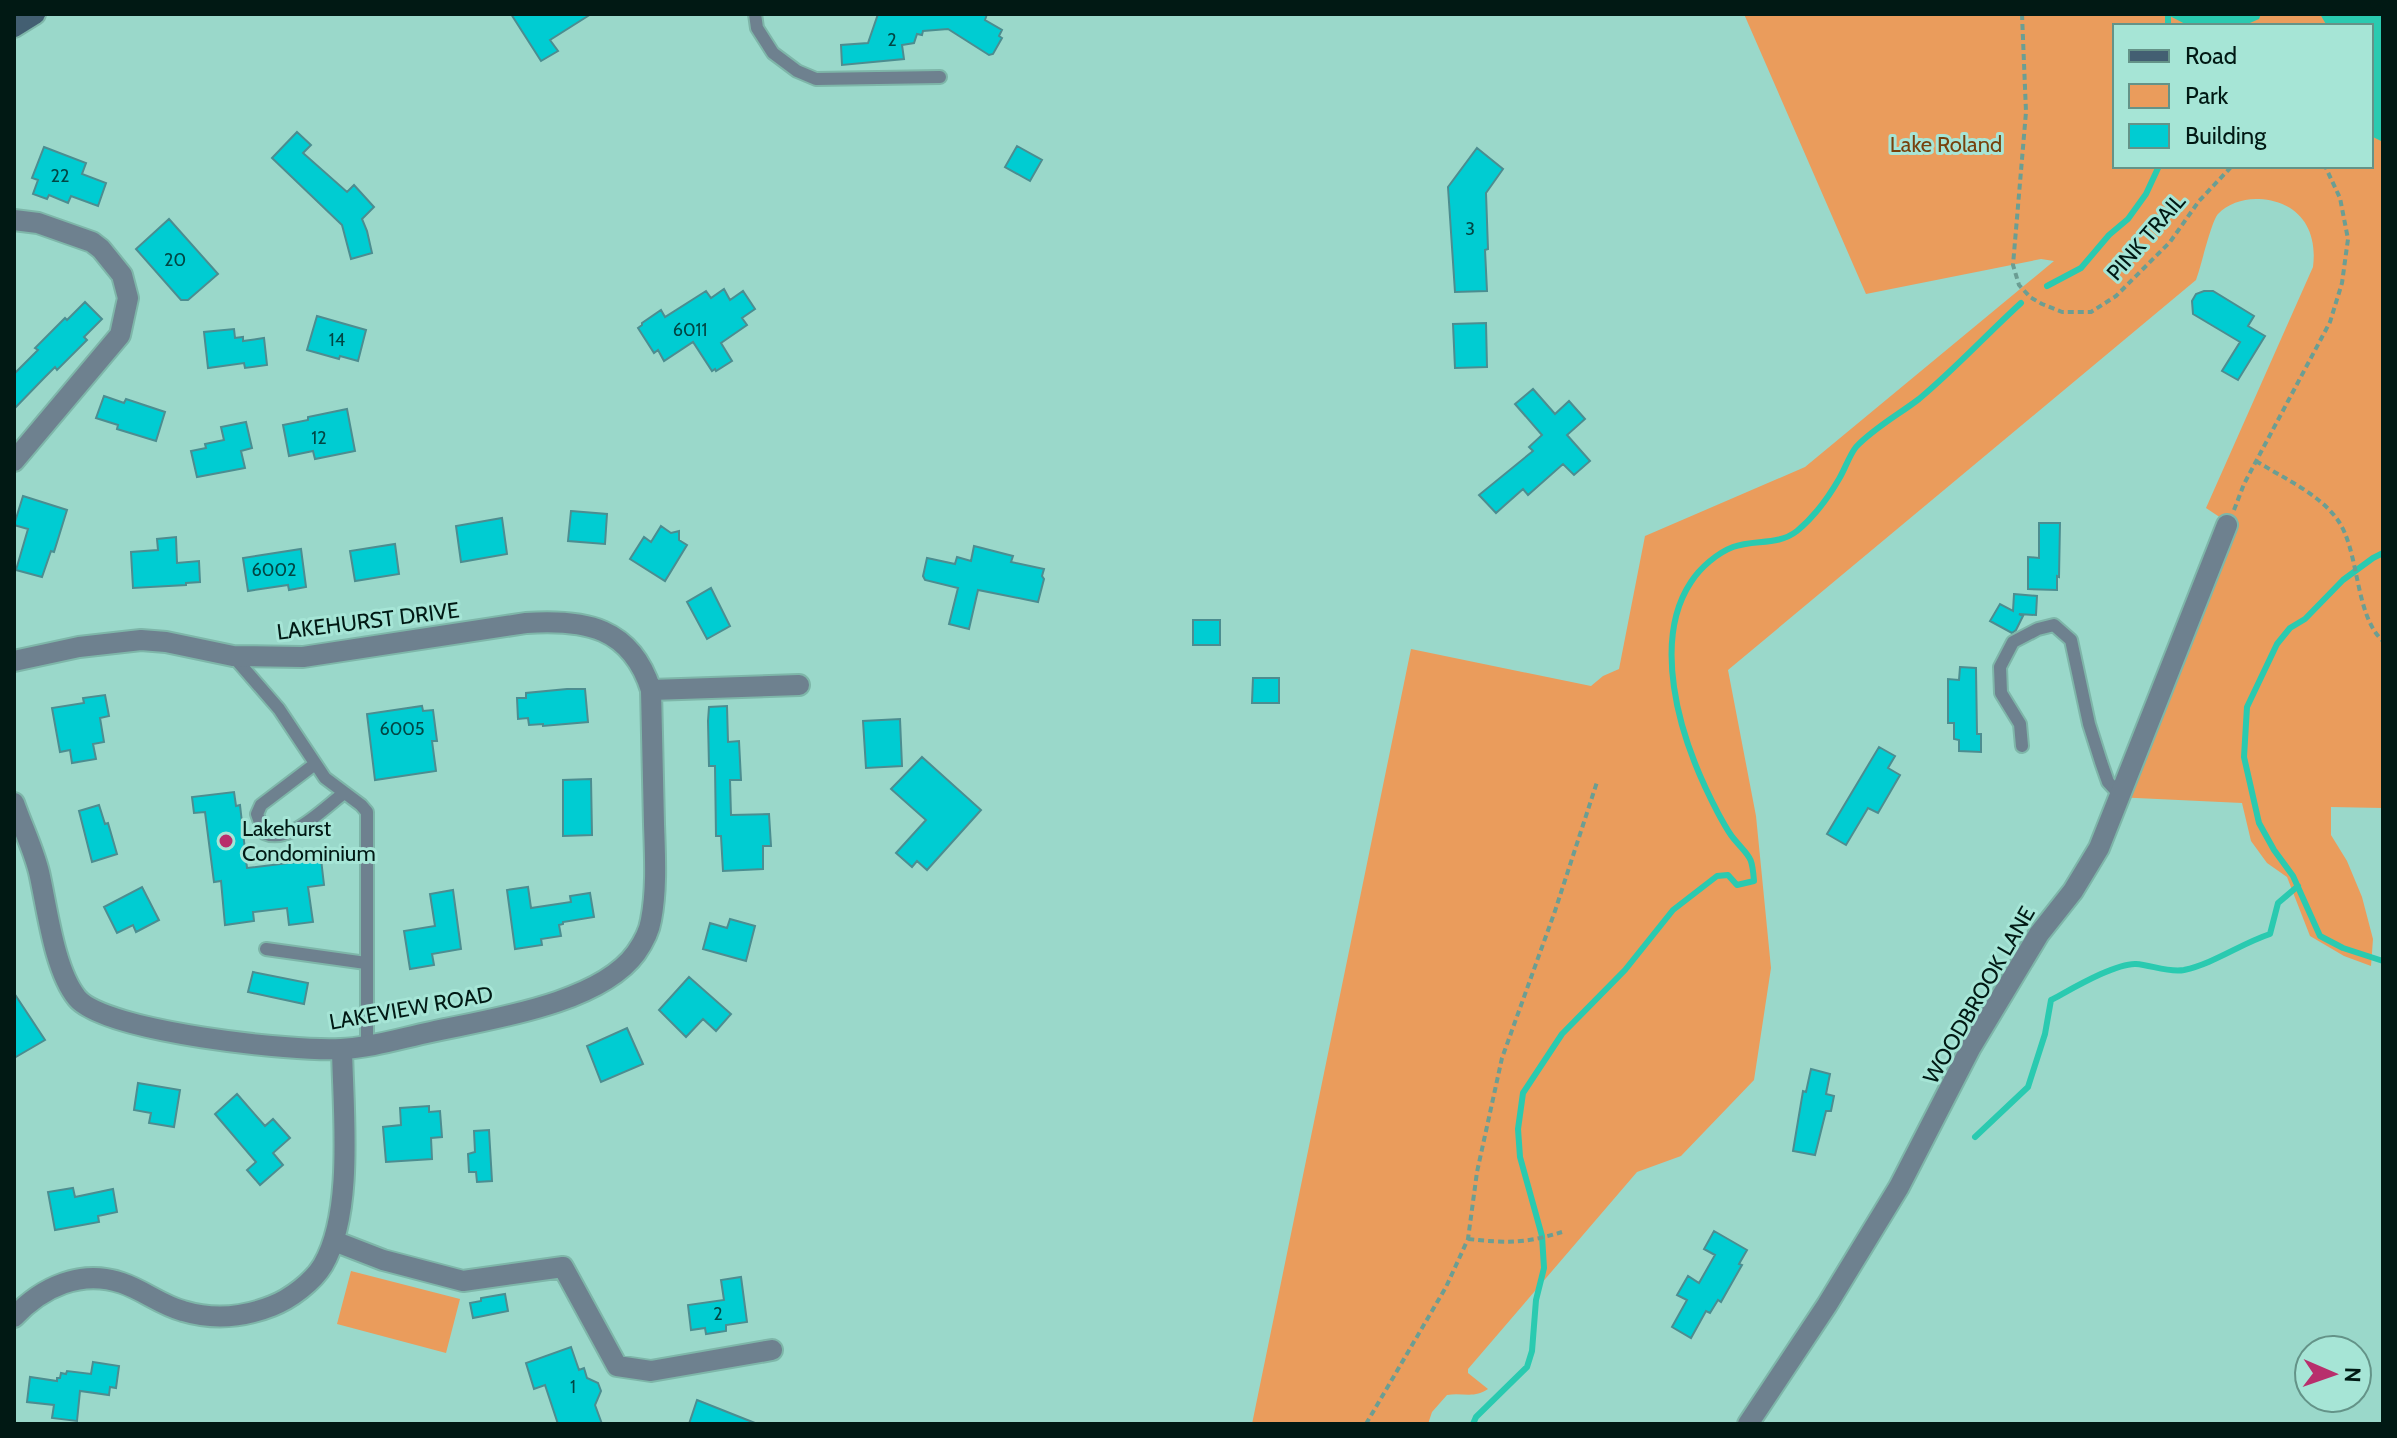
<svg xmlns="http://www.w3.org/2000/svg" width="2397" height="1438" viewBox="0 0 2397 1438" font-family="Cabin,sans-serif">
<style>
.green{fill:#ea9c5c;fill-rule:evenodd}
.water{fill:#2acab0}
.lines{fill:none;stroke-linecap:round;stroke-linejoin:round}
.stream{stroke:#2acab0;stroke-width:6}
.building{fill:#00ccd2;stroke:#4c8d90;stroke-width:2}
.lane-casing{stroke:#7eb6a9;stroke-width:16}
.street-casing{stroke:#7eb6a9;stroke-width:24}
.secondary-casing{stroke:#7eb6a9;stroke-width:24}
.path{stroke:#6b9e93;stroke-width:4;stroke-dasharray:6 4;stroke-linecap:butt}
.lane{stroke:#6e818f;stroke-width:12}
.street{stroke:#6e818f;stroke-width:20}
.secondary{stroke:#435f72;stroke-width:20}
.poi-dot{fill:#b82f6c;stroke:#a6e5d6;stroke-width:3}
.labels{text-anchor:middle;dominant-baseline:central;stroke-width:6;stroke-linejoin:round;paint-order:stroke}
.number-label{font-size:18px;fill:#014644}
.park-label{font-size:22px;fill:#77420d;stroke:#a6e5d6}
.street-label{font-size:22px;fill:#011914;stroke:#a6e5d6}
.poi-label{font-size:22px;fill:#011914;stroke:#a6e5d6;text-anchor:start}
</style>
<rect width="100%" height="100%" fill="#9ad8ca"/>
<path class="green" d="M1744 14H2383V808L2331 807V835L2347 861 2362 897 2373 939 2371 966 2344 956 2310 936 2287 877 2267 863 2251 841 2242 803 2115 797 2233 526 2206 508 2313 267C2318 228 2298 201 2259 199 2245 198 2228 203 2218 214 2211 222 2201 267 2196 280L1728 670 1756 816 1771 968 1754 1080 1681 1156 1637 1172 1468 1369V1373L1488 1389C1474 1399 1462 1392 1447 1395L1432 1412 1428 1424H1252L1411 649 1591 686 1603 676 1619 669 1645 536 1805 467 2054 261 2041 259 1866 294ZM2115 26H2371V166H2115Z
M351 1271 460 1299 446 1353 337 1324Z"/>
<path class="water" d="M2166 14H2261L2259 19 2243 26H2189Z
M2320 14H2383V142L2371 136V26H2327Z"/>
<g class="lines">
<path class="stream" d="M2168 14V26
M2047 286 2081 268 2109 235 2128 219 2146 194 2159 166
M2383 553 2373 558 2343 580 2305 619 2290 628 2277 644 2247 707 2244 757 2259 823 2274 850 2293 876 2320 936 2343 948 2383 961
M1975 1137 2028 1087 2045 1034 2051 1000C2070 990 2115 963 2136 964 2151 965 2169 973 2184 970 2215 963 2240 944 2270 934L2278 903 2298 886
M1473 1424 1476 1417 1527 1367 1532 1351 1536 1300 1544 1268 1542 1236 1520 1157 1518 1129 1523 1093 1562 1034 1625 970 1673 910 1717 876 1728 875 1737 885 1754 881C1752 855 1750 858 1734 839 1728 832 1723 822 1718 813 1698 775 1680 730 1674 687 1669 652 1671 612 1691 582 1700 568 1717 553 1733 547 1754 539 1778 546 1797 531 1814 517 1828 498 1839 479 1845 469 1849 456 1856 447 1874 428 1898 415 1919 399 1955 369 1986 335 2021 303"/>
</g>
<path class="building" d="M511 14H591L550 40 558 51 541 61Z
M878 14H987L985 20 1002 30 999 36 1002 38 993 54 989 55 948 29 923 31 922 35 917 34 914 43 902 45 904 59 842 65 841 45 868 43Z
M297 132 311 145 303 153 347 192 354 185 374 207 362 219 367 231 372 253 351 259 342 225 272 158Z
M1017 146 1042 160 1030 181 1005 167Z
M44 147 86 163 82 174 106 183 98 206 71 196 68 203 49 195 47 199 33 194 38 180 32 178Z
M1477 148 1503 169 1486 193 1488 249 1485 250 1487 291 1455 292 1448 187Z
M169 219 218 274 188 300H181L136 249Z
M724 289 730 300 743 291 755 309 742 318 747 325 721 343 732 361 716 371 715 369 712 371 693 342 664 361 658 350 654 353 638 328 642 325V323L661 310 665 317 706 291 711 298Z
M2204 291H2213L2254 316 2248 326 2265 336 2238 380 2222 371 2240 342 2193 314 2192 301 2196 294Z
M85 302 102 319 84 337 87 340 57 370 55 367 45 377 14 409V374L38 350 35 348 65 318 67 320Z
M317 316 366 330 358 361 340 356 339 359 307 350Z
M1486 323 1487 367 1455 368 1453 324Z
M234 329 235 338 243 337V341L264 338 267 365 245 368 244 363 208 368 204 332Z
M1533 389 1555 414 1569 401 1585 419 1567 435 1590 461 1574 475 1563 464 1528 495 1523 489 1496 513 1479 495 1533 451 1529 447 1542 435 1515 404Z
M104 396 124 403 126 399 165 412 156 441 117 429 118 425 96 418Z
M347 409 355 451 315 459 313 451 289 456 283 425 308 420V417Z
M246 422 252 448 241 451 245 468 197 477 191 451 206 448 205 444 224 440 221 427Z
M23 496 67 510 54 552 51 551 42 577 16 570 28 529 14 525Z
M571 511 607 514 605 544 568 541Z
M502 518 507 554 461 562 456 526Z
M2039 523H2060L2059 577 2057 576V590L2028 589V557L2039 558Z
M661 526 671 533 679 531V540L687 545 665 581 630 559 644 537 651 542Z
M176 537 177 563 199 561 200 582 186 583V585L133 588 131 552 158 550 157 539Z
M395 544 399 574 355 581 350 551Z
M974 546 1013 556 1011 562 1044 569 1042 576 1044 579 1038 602 978 590 969 629 949 624 958 588 925 580 923 576 927 558 955 564 957 557 971 561Z
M301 549 306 587 289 590 288 585 248 591 243 558Z
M711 588 730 626 707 639 687 602Z
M2014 594 2037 596 2036 615 2019 614 2023 616 2016 630 2012 633 1990 621 2000 604 2013 611Z
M1193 620H1220V645H1193Z
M1960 667 1976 668 1977 734H1981V752L1959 751V740L1954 739V723H1948V679L1959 680Z
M1253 678H1279V703H1252Z
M567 689H585L588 722 543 726V724L529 725 528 718 518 719 517 698H526V693Z
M105 695 109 716 100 718 104 742 93 744 96 759 72 763 70 750 60 752 52 708 84 703 83 698Z
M422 706 423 711 433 710 437 741H432L436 771 375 780 367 714Z
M727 706 728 742 739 741 741 780H730L731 815 769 814 771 846H763V869L723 871 721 836H716L715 766H709L708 721 709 707Z
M900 719 902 766 866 768 863 721Z
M1879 747 1895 756 1888 768 1900 775 1878 813 1868 808 1846 845 1827 834Z
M922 757 981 810 927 870 917 861 912 867 896 853 926 820 891 789Z
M591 779 592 835 563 836V780Z
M234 792 236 806 240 805 247 868 321 859 324 885 308 887 313 922 289 925 287 908 253 912 254 921 225 925 221 881 214 882 205 812 194 813 192 797Z
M99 805 105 824 108 823 117 854 92 862 79 811Z
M142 887 159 920 136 932 133 925 117 933 104 907Z
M528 887 531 908 571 902 570 896 590 893 594 917 563 922V924L559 925 561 936 541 939 542 945 515 949 507 890Z
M453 890 461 949 432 954 434 965 410 969 404 931 435 926 430 894Z
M730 919 755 926 746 961 703 949 710 923 727 928Z
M253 972 308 983 304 1004 248 992Z
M689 977 731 1014 716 1031 703 1019 686 1037 659 1010Z
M14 993 45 1040 14 1058Z
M627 1028 643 1064 601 1082 587 1046Z
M1811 1069 1830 1074 1826 1094 1834 1096 1831 1111H1826L1815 1155 1793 1151 1803 1091 1806 1092Z
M138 1083 180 1090 174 1127 149 1123 151 1113 134 1110Z
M237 1094 265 1126 273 1119 290 1138 273 1153 283 1165 260 1185 247 1170 256 1162 215 1114Z
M429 1106V1112L440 1111 442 1137 431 1138 432 1159 386 1162 383 1127 401 1125 400 1108Z
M489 1130 492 1181 477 1182 476 1172H469L468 1154 475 1152 474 1131Z
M73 1188 75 1197 113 1189 117 1212 98 1216 99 1222 55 1230 48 1192Z
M1714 1231 1747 1250 1739 1264 1742 1265 1721 1302 1718 1300 1710 1313 1706 1311 1691 1338 1672 1327 1687 1300 1677 1295 1688 1276 1699 1283 1715 1255 1704 1249Z
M741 1277 747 1322 726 1325V1331L706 1334 705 1328 691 1330 688 1305 724 1300 721 1280Z
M505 1294 508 1311 473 1318 470 1303 481 1301V1298Z
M571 1347 579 1370 584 1368 587 1378 598 1383 601 1391 595 1405 602 1424H558L545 1385 534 1389 526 1363Z
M93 1362 119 1366 116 1388 110 1387 109 1395 80 1391 77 1421 52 1418 54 1405 27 1402 30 1377 57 1381V1378H60L61 1373 66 1374 67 1371 91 1374Z
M697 1400 755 1423V1424H689Z"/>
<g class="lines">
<defs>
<path id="lane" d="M755 14 757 28 773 53 797 71 816 79 940 77
M233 656 279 709 325 778 361 805 367 812V1046
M2022 746 2020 724 2001 693 2000 667 2013 642 2038 629 2054 625 2071 640 2089 724 2101 762 2108 782 2119 794
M315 764 261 805 257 814 264 833C289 845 324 808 344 793
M266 949 366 963"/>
<path id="street" d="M14 220 38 223 92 242 101 249 122 275 128 298 120 335 14 461
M14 661 79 647 141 640 166 642 233 656 303 657 526 623C585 619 631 627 651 690 652 735 653 779 654 824 655 855 657 889 651 920 649 933 643 943 636 953 599 1004 490 1019 431 1032 402 1038 371 1048 341 1049 295 1052 105 1032 77 998 54 970 47 907 39 872 33 848 22 826 14 803
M651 690 799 685
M334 1241 383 1260 463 1281 563 1267 617 1366 651 1371 772 1350
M14 1317C42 1287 81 1269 122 1283 143 1290 161 1305 183 1311 213 1320 242 1318 272 1306 290 1299 313 1282 323 1265 354 1212 343 1110 342 1049
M1748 1424 1827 1305 1899 1187 1971 1047 2039 934 2073 891 2099 848 2227 525"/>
<path id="secondary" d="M14 27 35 14"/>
</defs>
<use href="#lane" class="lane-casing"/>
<use href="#street" class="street-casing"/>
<use href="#secondary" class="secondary-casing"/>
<path class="path" d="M2022 14 2026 112 2013 265 2019 285 2030 297 2042 304 2062 312H2091L2116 296 2170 242 2199 201 2232 166
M2256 461C2283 478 2318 493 2337 519 2360 550 2354 615 2383 641
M2234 510 2244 484 2330 322 2342 283 2348 239 2340 198 2325 166
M1468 1239C1507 1243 1523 1244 1562 1232
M1366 1424 1446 1287 1468 1239 1477 1172 1502 1058 1555 911 1597 782"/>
<use href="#lane" class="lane"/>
<use href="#street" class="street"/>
<use href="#secondary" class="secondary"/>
</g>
<circle class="poi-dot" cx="226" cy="841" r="8"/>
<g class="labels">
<g class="number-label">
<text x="892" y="40">2</text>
<text x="60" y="176">22</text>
<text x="1470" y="229">3</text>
<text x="175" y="260">20</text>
<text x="690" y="330">6011</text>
<text x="337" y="340">14</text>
<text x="319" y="438">12</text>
<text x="274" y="570">6002</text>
<text x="402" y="729">6005</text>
<text x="718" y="1314">2</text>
<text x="573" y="1387">1</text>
</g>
<g class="park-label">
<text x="1946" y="144">Lake Roland</text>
</g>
<g class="street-label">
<text transform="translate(2146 237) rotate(-49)">PINK TRAIL</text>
<text transform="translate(368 621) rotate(-7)">LAKEHURST DRIVE</text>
<text transform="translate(1979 995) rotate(-60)">WOODBROOK LANE</text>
<text transform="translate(411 1008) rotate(-10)">LAKEVIEW ROAD</text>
</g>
<g class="poi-label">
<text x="242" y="828">Lakehurst<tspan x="242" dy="25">Condominium</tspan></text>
</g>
</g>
<rect width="2397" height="1438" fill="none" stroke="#011914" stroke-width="32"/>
<rect x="2113" y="24" width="260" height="144" fill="#a6e5d6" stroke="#649388" stroke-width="2"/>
<rect x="2129" y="50" width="40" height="12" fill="#435f72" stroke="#649388" stroke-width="2"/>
<text x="2185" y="64" font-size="24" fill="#011914">Road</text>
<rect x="2129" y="84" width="40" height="24" fill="#ea9c5c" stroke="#649388" stroke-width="2"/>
<text x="2185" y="104" font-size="24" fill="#011914">Park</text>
<rect x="2129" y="124" width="40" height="24" fill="#00ccd2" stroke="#649388" stroke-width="2"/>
<text x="2185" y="144" font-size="24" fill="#011914">Building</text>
<g transform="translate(2333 1374) rotate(92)"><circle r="38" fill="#a6e5d6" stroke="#649388" stroke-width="2"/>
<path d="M0-6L14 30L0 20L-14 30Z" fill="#b82f6c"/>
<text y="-12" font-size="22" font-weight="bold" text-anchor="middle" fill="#011914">N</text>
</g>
</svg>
